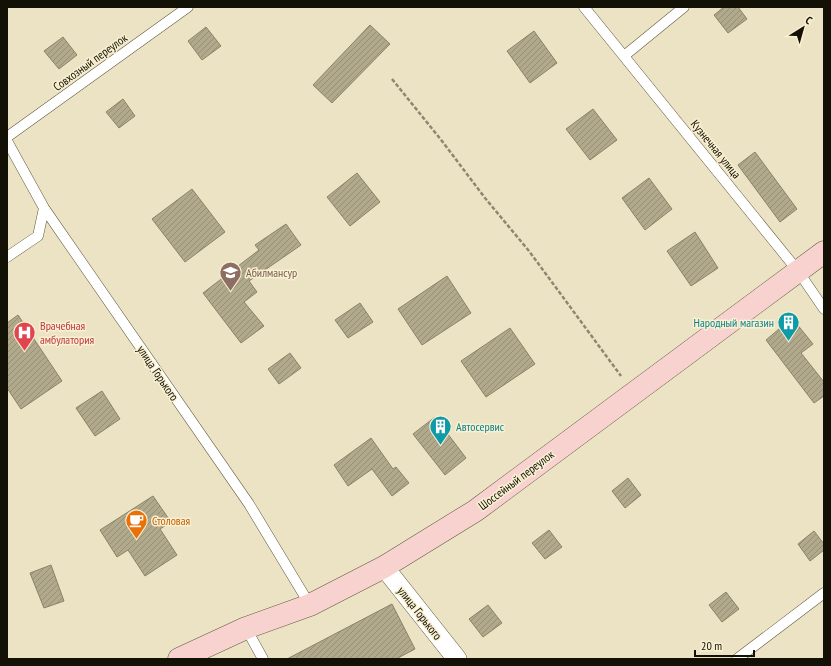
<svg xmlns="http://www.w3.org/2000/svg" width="831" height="666" viewBox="0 0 831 666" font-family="'PT Sans Narrow',sans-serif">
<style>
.building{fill:url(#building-hatch);stroke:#8b8267}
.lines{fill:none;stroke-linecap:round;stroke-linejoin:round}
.lane-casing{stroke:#625a3f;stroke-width:11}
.street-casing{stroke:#625a3f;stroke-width:20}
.secondary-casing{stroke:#625a3f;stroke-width:23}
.path{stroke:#8d8771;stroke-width:2.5;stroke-dasharray:4 2;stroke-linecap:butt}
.lane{stroke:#fff;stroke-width:10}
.street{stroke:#fff;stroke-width:19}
.secondary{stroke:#f8d2cf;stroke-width:22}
.labels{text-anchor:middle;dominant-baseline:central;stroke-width:3;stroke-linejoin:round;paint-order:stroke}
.street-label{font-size:12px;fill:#131006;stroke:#f9f0d1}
.education-label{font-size:12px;fill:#785e54;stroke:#f9f0d1;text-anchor:start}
.culture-label{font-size:12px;fill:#0d838f;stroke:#f9f0d1;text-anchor:end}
.health-label{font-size:12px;fill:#be3a42;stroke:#f9f0d1;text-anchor:start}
.food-label{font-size:12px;fill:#c56008;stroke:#f9f0d1;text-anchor:start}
</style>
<defs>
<pattern id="building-hatch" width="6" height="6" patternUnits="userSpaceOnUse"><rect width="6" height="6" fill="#b1a98c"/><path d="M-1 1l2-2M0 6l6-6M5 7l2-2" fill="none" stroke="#979077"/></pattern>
</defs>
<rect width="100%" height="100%" fill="#ece3c4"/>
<path class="building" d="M724 7H738L747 19 728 33 714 15Z
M370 25 390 44 332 103 313 85Z
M206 27 221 46 202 60 188 41Z
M534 31 557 63 530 83 507 51Z
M63 37 77 55 59 69 44 51Z
M123 99 135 116 119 128 106 112Z
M593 109 617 140 590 160 566 129Z
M755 152 797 209 780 222 738 165Z
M357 173 380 202 350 226 327 197Z
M649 178 672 209 645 230 622 198Z
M192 189 225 232 185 262 152 219Z
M286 224 301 245 249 281 257 292 244 302 264 326 241 343 203 293 259 250 255 245Z
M695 232 718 268 691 286 667 251Z
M447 276 471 313 422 345 398 309Z
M360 303 373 322 348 338 335 320Z
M18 315 62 381 21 409 7 388V323Z
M792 318 813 344 801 353 824 382V396L814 403 766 340Z
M510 328 535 364 486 397 461 361Z
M290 353 301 368 279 384 268 369Z
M102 391 120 419 95 436 76 408Z
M435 417 466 458 445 475 413 434Z
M371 438 393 469 396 467 409 483 392 496 372 469 348 486 334 465Z
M628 478 641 495 625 508 612 491Z
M153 496 171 522 160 529 177 555 145 576 128 550 117 557 100 530Z
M549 530 562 547 545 559 532 543Z
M814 531 824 544V550L810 561 798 544Z
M51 565 64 601 44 608 30 573Z
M726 592 739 609 722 622 709 605Z
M392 604 415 649 396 659H287Z
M488 605 502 623 483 637 469 619Z"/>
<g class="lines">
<defs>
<path id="lane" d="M584 7 798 271 824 309
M624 56 684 7
M7 137 188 7
M7 141 44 208 249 504 310 605
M7 257 38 236 44 208
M246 628 263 659
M737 659 824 593"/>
<path id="street" d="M384 567 457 659"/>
<path id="secondary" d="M179 659 246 628 310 605 384 567 475 511 824 252"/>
</defs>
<use href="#lane" class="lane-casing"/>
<use href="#street" class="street-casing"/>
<use href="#secondary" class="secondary-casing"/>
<path class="path" d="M392 79 442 141 485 198 529 251 621 376"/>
<use href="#lane" class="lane"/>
<use href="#street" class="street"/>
<use href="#secondary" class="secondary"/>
</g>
<defs>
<symbol id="school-pin" viewBox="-11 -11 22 30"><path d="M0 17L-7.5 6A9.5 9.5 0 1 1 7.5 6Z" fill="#8d6e63" stroke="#f9f0d1"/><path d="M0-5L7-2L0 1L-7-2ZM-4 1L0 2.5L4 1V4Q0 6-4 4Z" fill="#fff"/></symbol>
<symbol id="building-pin" viewBox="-11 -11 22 30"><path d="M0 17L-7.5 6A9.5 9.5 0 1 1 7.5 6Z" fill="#0f9aa8" stroke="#f9f0d1"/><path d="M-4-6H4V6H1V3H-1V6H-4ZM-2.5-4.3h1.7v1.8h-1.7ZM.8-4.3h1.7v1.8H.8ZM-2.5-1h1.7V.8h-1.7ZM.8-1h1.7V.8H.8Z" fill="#fff"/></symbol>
<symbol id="hospital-pin" viewBox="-11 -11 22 30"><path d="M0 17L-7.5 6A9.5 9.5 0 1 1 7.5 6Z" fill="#e0444e" stroke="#f9f0d1"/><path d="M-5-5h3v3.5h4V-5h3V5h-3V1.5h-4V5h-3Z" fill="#fff"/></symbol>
<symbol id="cafe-pin" viewBox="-11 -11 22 30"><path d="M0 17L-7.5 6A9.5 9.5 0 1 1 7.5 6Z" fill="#e8710a" stroke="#f9f0d1"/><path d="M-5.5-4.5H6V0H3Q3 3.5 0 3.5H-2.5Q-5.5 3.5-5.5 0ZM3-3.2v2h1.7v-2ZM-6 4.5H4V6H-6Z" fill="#fff"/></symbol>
</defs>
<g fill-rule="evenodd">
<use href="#school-pin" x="218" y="260" width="25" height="34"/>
<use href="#building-pin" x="776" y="310" width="25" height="34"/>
<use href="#hospital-pin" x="12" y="320" width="25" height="34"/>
<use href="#building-pin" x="428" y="414" width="25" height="34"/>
<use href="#cafe-pin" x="124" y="508" width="25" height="34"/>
</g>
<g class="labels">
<g class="street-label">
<text transform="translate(90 62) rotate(-36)">Совхозный переулок</text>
<text transform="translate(716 149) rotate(51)">Кузнечная улица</text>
<text transform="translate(158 373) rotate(56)">улица Горького</text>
<text transform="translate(516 480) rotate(-37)">Шоссейный переулок</text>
<text transform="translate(420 613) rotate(52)">улица Горького</text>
</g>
<g class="education-label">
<text x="246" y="272">Абилмансур</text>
</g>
<g class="culture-label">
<text x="774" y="322">Народный магазин</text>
<text x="456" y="426" text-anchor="start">Автосервис</text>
</g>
<g class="health-label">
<text x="40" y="325">Врачебная<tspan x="40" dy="14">амбулатория</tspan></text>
</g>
<g class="food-label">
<text x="152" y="520">Столовая</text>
</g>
</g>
<rect width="831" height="666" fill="none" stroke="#131006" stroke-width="16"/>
<g transform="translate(803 28) rotate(37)" stroke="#f9f0d1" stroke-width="3" paint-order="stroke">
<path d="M0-3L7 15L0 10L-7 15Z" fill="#131006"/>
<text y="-6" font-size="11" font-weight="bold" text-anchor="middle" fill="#131006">С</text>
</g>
<path d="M695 650v6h59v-6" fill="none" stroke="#131006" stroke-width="2"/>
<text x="701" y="650" font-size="12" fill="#131006" stroke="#f9f0d1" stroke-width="3" paint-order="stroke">20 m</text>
</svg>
